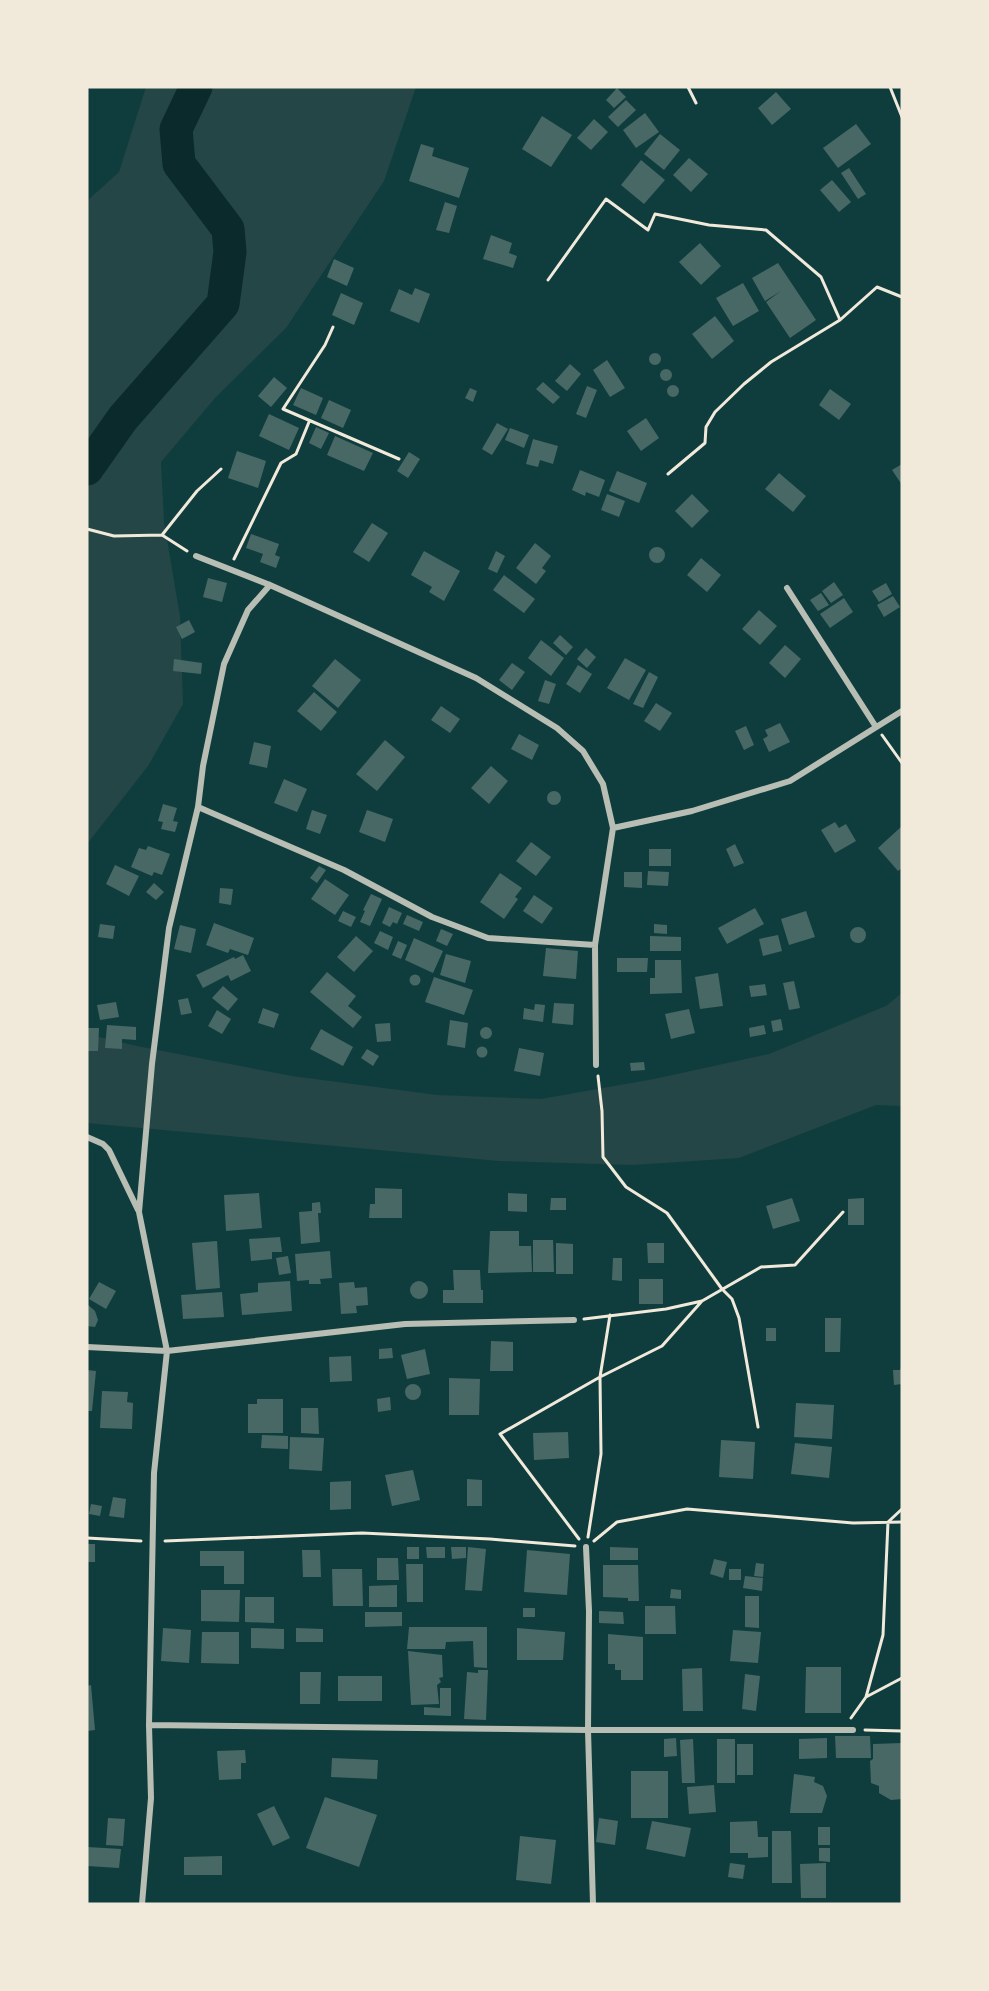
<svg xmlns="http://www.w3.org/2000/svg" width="989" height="1991" viewBox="0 0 989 1991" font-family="'Zilla Slab',serif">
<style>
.green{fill:#244646}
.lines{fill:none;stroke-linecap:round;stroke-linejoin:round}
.river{stroke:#0a2a2b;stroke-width:33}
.building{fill:#486865}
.path{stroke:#f1e9da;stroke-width:3}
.minor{stroke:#b8beb3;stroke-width:6}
</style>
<rect width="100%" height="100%" fill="#0f3d3e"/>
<path class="green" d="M146 87H416L384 181 286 328 215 398 161 462 164 522 180 616 183 704 148 766 87 844V201L119 172Z
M902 993V1106L876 1105 739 1158 633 1165 499 1161 87 1123V1034L137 1046 292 1076 437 1095 541 1099 654 1079 769 1054 886 1006Z"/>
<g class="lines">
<path class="river" d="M87 469 123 418 223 304 230 252 228 229 179 164 176 129 196 87"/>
</g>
<path class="building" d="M617 88 626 97 614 108 606 100Z
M776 92 791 109 772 125 758 108Z
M626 100 636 110 618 127 608 117Z
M645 113 659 132 636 148 623 130Z
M542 116 572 135 551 167 522 149Z
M594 119 608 132 591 150 577 138Z
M856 124 871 144 838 168 823 148Z
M660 134 680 150 664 170 644 154Z
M421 144 434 148 432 156 469 168 459 198 409 181Z
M689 158 708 174 691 192 673 175Z
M641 160 665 180 644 204 621 185Z
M849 168 866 194 858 199 841 173Z
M832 180 851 202 839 212 820 190Z
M445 202 457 206 449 233 436 230Z
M491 235 512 243 509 253 517 256 513 268 483 259Z
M700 243 721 266 701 285 679 262Z
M334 259 354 268 347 286 327 277Z
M778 263 816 320 790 338 766 302 781 291 765 301 752 278Z
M743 283 759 311 733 326 716 298Z
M415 288 430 294 419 323 390 311 399 289 412 295Z
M341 293 363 303 354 325 332 315Z
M715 316 734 341 712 359 692 334Z
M649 359a6 6 0 1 1 12 0a6 6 0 1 1-12 0Z
M607 360 625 388 610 397 593 370Z
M570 364 581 374 567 391 555 381Z
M660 375a6 6 0 1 1 12 0a6 6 0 1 1-12 0Z
M274 377 287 388 271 407 258 396Z
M543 382 560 397 553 404 536 389Z
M667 391a6 6 0 1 1 12 0a6 6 0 1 1-12 0Z
M587 386 597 390 586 418 576 414Z
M301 388 323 398 316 415 293 405Z
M470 388 477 391 473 402 465 398Z
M830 389 851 404 839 420 819 405Z
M329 400 351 410 343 428 321 418Z
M269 414 299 428 289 450 259 436Z
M646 418 659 438 641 451 627 431Z
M497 423 508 429 492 455 482 449Z
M316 427 329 433 321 449 309 443Z
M510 428 529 435 524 448 505 440Z
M335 436 373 453 364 471 327 455Z
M533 439 558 446 553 464 540 460 538 467 526 464Z
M237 451 266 461 258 488 228 478Z
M409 452 420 459 408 478 397 471Z
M902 464V485L892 470Z
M580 470 605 480 599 497 586 492 585 496 572 490Z
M617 471 647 483 639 503 609 491Z
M779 473 806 496 793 512 765 489Z
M607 494 625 501 619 517 601 510Z
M692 494 709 511 692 528 675 511Z
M372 523 388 533 369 562 353 552Z
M251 534 279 544 275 555 280 557 276 568 260 562 263 554 246 548Z
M535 543 551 556 542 568 546 571 536 584 516 568Z
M649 555a8 8 0 1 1 16 0a8 8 0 1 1-16 0Z
M424 551 460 571 444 601 429 592 432 587 411 575Z
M496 551 505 556 497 573 488 569Z
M701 558 721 575 707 592 687 575Z
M504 575 535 599 524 613 493 590Z
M208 578 227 583 222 602 203 597Z
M834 582 843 595 831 603 822 591Z
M886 583 892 594 879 602 872 591Z
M821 593 829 605 818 611 810 600Z
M893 596 900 607 884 617 877 605Z
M844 598 853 612 830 628 820 614Z
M759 610 777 626 760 645 742 629Z
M189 620 195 632 182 639 176 627Z
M560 635 573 647 566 655 553 643Z
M541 640 564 658 551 676 528 658Z
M785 645 801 659 785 678 769 663Z
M586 648 596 657 587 668 577 659Z
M625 658 646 670 629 700 607 688Z
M174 659 202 663 201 674 173 671Z
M335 659 361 680 338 708 312 686Z
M512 663 525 672 512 690 499 680Z
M578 665 592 674 580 693 566 684Z
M649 672 658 677 643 708 633 704Z
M545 680 556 684 549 704 538 701Z
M314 692 337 712 321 731 297 711Z
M656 703 672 713 660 731 644 721Z
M441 706 460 719 450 733 431 720Z
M780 723 790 742 769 752 763 739 768 736 765 730Z
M746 726 754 745 744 750 735 731Z
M519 734 539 745 532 760 511 749Z
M385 740 405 757 377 791 356 774Z
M254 742 271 746 267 768 249 764Z
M491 766 508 781 489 804 471 788Z
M284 779 307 789 297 812 274 803Z
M547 798a7 7 0 1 1 14 0a7 7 0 1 1-14 0Z
M163 804 177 808 173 821 178 822 175 832 161 829 163 822 158 821Z
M312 810 327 815 320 834 306 829Z
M367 810 393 819 385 842 359 832Z
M835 822 839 828 846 824 856 841 835 853 821 830Z
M902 826V868L898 871 878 848Z
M531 842 551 857 536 876 516 861Z
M735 844 744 863 734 867 726 849Z
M148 846 170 854 162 875 154 872 152 876 131 867 139 848 146 850Z
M649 849H671V866H649Z
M115 865 139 876 129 896 106 884Z
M319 866 326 870 317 883 310 878Z
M648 871 669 872 668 886 647 885Z
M624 872H642V888L624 887Z
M500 873 522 888 515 897 518 899 504 919 480 902Z
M325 879 349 895 335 915 311 899Z
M154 883 164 892 156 900 146 892Z
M220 888 233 889 231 905 219 903Z
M371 894 382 899 370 926 360 922 365 911 363 910Z
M534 895 553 908 542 924 523 911Z
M389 907 402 913 397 924 393 922 390 927 382 923Z
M755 908 764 924 727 944 718 928Z
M343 911 356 917 351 927 338 921Z
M806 911 815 937 789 945 781 919Z
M407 915 423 922 419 931 403 924Z
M214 923 254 938 248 955 230 949 228 953 206 945Z
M100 924 115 926 113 939 98 937Z
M654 924 667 925V934L654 933Z
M180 925 196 929 191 953 174 949Z
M850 935a8 8 0 1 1 16 0a8 8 0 1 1-16 0Z
M441 929 453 934 447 946 436 941Z
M380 931 393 937 388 950 374 943Z
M778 935 782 951 763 956 759 939Z
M356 936 373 951 354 972 337 957Z
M650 936 681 937V951H650Z
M414 938 443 951 433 973 405 960Z
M398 941 407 945 401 959 392 955Z
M546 948 578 951 576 979 543 976Z
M446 954 471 961 465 983 440 975Z
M243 955 251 971 231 981 228 975 203 988 196 975 234 957 235 959Z
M617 958H648L647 972H617Z
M655 960H681L682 993 650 994V978H655Z
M327 972 356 996 348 1006 362 1017 353 1028 310 992Z
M718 973 723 1006 700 1009 695 977Z
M409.5 980a5.5 5.5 0 1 1 11 0a5.5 5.5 0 1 1-11 0Z
M434 977 473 990 464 1015 425 1002Z
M794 981 800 1008 789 1010 783 983Z
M765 984 767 995 751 997 749 986Z
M223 986 238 999 228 1011 212 998Z
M188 998 192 1013 181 1015 178 1000Z
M116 1002 119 1017 100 1020 97 1005Z
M554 1003 574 1004 573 1025 552 1023Z
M535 1004 545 1005 543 1022 523 1019 524 1008 534 1010Z
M263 1008 279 1014 274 1028 258 1023Z
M689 1009 695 1033 671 1039 665 1014Z
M217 1010 231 1019 222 1034 208 1026Z
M781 1019 783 1030 773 1032 771 1021Z
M450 1020 468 1023 465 1048 447 1045Z
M390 1023 391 1041 377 1042 375 1024Z
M107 1025 136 1027V1040L122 1039V1049L105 1048Z
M764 1025 766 1034 750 1037 749 1028Z
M480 1033a6 6 0 1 1 12 0a6 6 0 1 1-12 0Z
M87 1028H99L98 1051H87Z
M321 1029 353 1047 343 1066 310 1049Z
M476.5 1052a5.5 5.5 0 1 1 11 0a5.5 5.5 0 1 1-11 0Z
M519 1048 544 1053 540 1076 514 1071Z
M367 1049 379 1056 373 1066 361 1058Z
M644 1062 645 1070 631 1071 630 1063Z
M375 1188 402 1189V1218H369L370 1204H375Z
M259 1193 262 1228 226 1231 224 1195Z
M508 1193 527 1194V1212L508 1211Z
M551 1198H566V1210H550Z
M792 1198 800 1221 773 1229 766 1206Z
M864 1198V1225H848V1199Z
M320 1202 321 1213H318L320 1242 301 1244 299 1212 312 1211V1203Z
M490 1231H519V1246H531L532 1272 488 1273Z
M280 1237 282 1252H272V1259L251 1261 249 1239Z
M533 1240H553L554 1272H533Z
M217 1241 220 1288 196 1290 192 1243Z
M556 1243 573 1244V1274H556Z
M647 1243H664V1263H648Z
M330 1251 332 1278 320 1279 321 1284H309V1280L297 1281 295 1254Z
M288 1256 291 1273 279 1275 276 1258Z
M613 1258H622V1281L612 1280Z
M453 1270H480L481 1290H483V1303H443V1290H454Z
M639 1279H663V1304H639Z
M290 1281 292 1311 242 1315 240 1294 258 1292V1283Z
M410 1290a9 9 0 1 1 18 0a9 9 0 1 1-18 0Z
M99 1282 116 1291 106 1309 89 1299Z
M354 1282 355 1288 367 1287 368 1305 356 1306 357 1313 341 1314 339 1283Z
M222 1292 224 1317 183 1319 181 1295Z
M87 1304 95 1311 98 1320 95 1327 87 1326Z
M825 1318H841L840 1352H825Z
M766 1328H776V1341H766Z
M491 1341 513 1342V1371H490Z
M392 1348 393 1358 379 1359V1349Z
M425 1349 430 1374 407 1379 401 1355Z
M351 1356 352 1381 330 1382 329 1357Z
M902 1366V1384L894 1385 893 1370H900Z
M87 1370 96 1371 92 1411H87Z
M449 1378 480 1379 479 1415H449Z
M405 1392a8 8 0 1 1 16 0a8 8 0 1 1-16 0Z
M102 1391 128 1392 127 1402 133 1403 132 1429 100 1428Z
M390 1397 391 1410 378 1412 377 1399Z
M257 1399H283V1433H248V1404H257Z
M796 1403 834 1405 832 1439 794 1437Z
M301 1408H318L319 1434 301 1433Z
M568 1432 569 1458 534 1460 533 1433Z
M262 1435 288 1436V1449L261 1448Z
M290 1437 324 1438 322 1471 289 1469Z
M721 1440 755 1442 753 1479 719 1477Z
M795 1443 832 1447 829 1478 791 1474Z
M413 1470 420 1500 392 1506 385 1475Z
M467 1479 482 1480V1506H467Z
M351 1481V1509L330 1510V1482Z
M113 1497 126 1499 124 1518 109 1516Z
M91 1504 102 1506 100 1516 89 1514Z
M87 1544H95V1562H87Z
M407 1547H419V1559H407Z
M426 1547H445V1558H427Z
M451 1547H466V1558L452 1559Z
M468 1547 486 1549 482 1591 465 1590Z
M610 1547 638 1548V1560H610Z
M302 1550H320L321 1577H303Z
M527 1550 570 1554 567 1595 524 1592Z
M200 1551H244V1584H224V1566H200Z
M377 1558H398L399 1580H377Z
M714 1559 727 1562 723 1578 710 1574Z
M756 1563 764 1564 763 1577 754 1576Z
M406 1564H423V1602H407Z
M603 1565H638L639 1601H628V1598L603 1597Z
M332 1569H362L363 1606H333Z
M729 1569H741V1580H729Z
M745 1576 763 1578 762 1591 743 1588Z
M397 1585V1607H369V1586Z
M671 1589 681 1590V1599L670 1598Z
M201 1590H240L239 1622 201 1621Z
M745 1596H759V1628L745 1627Z
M245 1597H274V1623L245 1622Z
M645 1606H675L676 1634H645Z
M523 1608H535V1617H523Z
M599 1611 623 1612 624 1624 599 1623Z
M365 1612H402V1626L365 1627Z
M409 1627H487V1668L474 1667 473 1641 446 1642 445 1649H407Z
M163 1628 191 1630 189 1663 161 1661Z
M251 1628 284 1629V1649L251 1648Z
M296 1628 323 1629V1642H296Z
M517 1628 565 1632 563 1660H517Z
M733 1630 761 1632 758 1663 730 1661Z
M202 1632H239V1664L201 1663Z
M608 1634 643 1637V1680H621V1670H615V1664H608Z
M408 1651 442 1655 443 1677 439 1678 441 1682 437 1685 439 1704 411 1705Z
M806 1667H841V1713H805Z
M702 1668 703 1711H683L682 1669Z
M478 1670H488L486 1720 464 1719 467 1672 478 1673Z
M300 1672H321L320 1704H300Z
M745 1674 760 1676 756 1711 742 1709Z
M338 1676H382V1701H338Z
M91 1685 95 1730 87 1731V1686Z
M440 1688H451V1716L424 1715V1707L440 1708Z
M835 1736H870L871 1758H836Z
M676 1738 677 1756 664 1757V1739Z
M827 1738V1758L799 1759V1739Z
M693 1739 695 1783H682L680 1740Z
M717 1739H735V1783H717Z
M902 1743V1799L891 1800 879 1793V1786L871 1783 870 1761 873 1759V1744Z
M737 1744H753V1775H737Z
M245 1750 246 1763H241V1779L219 1780 217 1751Z
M332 1758 378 1760 377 1779 331 1777Z
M631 1771H668V1818H631Z
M794 1774 815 1777 814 1782 823 1786 827 1796 822 1813H790Z
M714 1785 716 1812 689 1814 687 1787Z
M325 1797 377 1815 359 1867 306 1848Z
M274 1806 290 1838 273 1846 257 1814Z
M108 1818 125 1819 123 1846 106 1845Z
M599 1818 618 1821 615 1845 596 1842Z
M652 1821 691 1828 685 1857 646 1849Z
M757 1821 758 1837H768V1857L748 1858V1853H730V1822Z
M818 1827H830V1845H818Z
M772 1831H791L792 1883H772Z
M520 1836 556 1840 551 1884 516 1880Z
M87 1847 121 1849 119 1868 87 1866Z
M819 1848H830V1862L819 1861Z
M222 1856V1875H184V1857Z
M730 1863 745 1865 743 1879 728 1877Z
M826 1863V1898H801L800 1864Z"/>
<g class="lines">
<path class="path" d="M688 87 696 103
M890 87 902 117
M548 280 606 199 648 230 655 214 709 225 766 230 821 277 840 320
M333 327 325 345 283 409 399 459
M668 474 705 443 706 427 715 412 744 384 771 362 840 320 877 287 902 297
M87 529 114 536 162 535 187 551
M162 535 197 491 221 469
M234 559 281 463 296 454 309 422
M882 735 902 763
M598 1076 602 1111 603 1157 626 1187 667 1213 722 1289 732 1299 739 1318 758 1427
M584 1319 666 1309 702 1301 761 1267 795 1265 843 1212
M588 1537 601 1454 600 1377 610 1315
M87 1538 141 1541
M579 1539 500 1434 600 1377 662 1346 702 1301
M165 1541 362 1533 490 1539 575 1546
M594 1541 617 1522 687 1509 853 1523 902 1522
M866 1697 883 1635 888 1522 902 1509
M851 1718 866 1697 902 1678
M865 1730 902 1731"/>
<path class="minor" d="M196 556 270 585 476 678 557 728 583 751 603 784 613 828 595 945 596 1065
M787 588 876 727
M198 807 344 870 432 917 488 938 595 945
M613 828 692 811 790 781 902 711
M87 1137 103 1144 109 1150 138 1210
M87 1347 167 1351 405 1324 574 1320
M586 1547 589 1611 588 1730 593 1904
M149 1725 588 1730H853
M142 1904 151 1798 149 1725 154 1473 167 1351 139 1212 152 1064 169 928 198 807 203 766 224 664 248 610 270 585"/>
</g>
<rect width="989" height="1991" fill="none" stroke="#f1e9da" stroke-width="177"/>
</svg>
